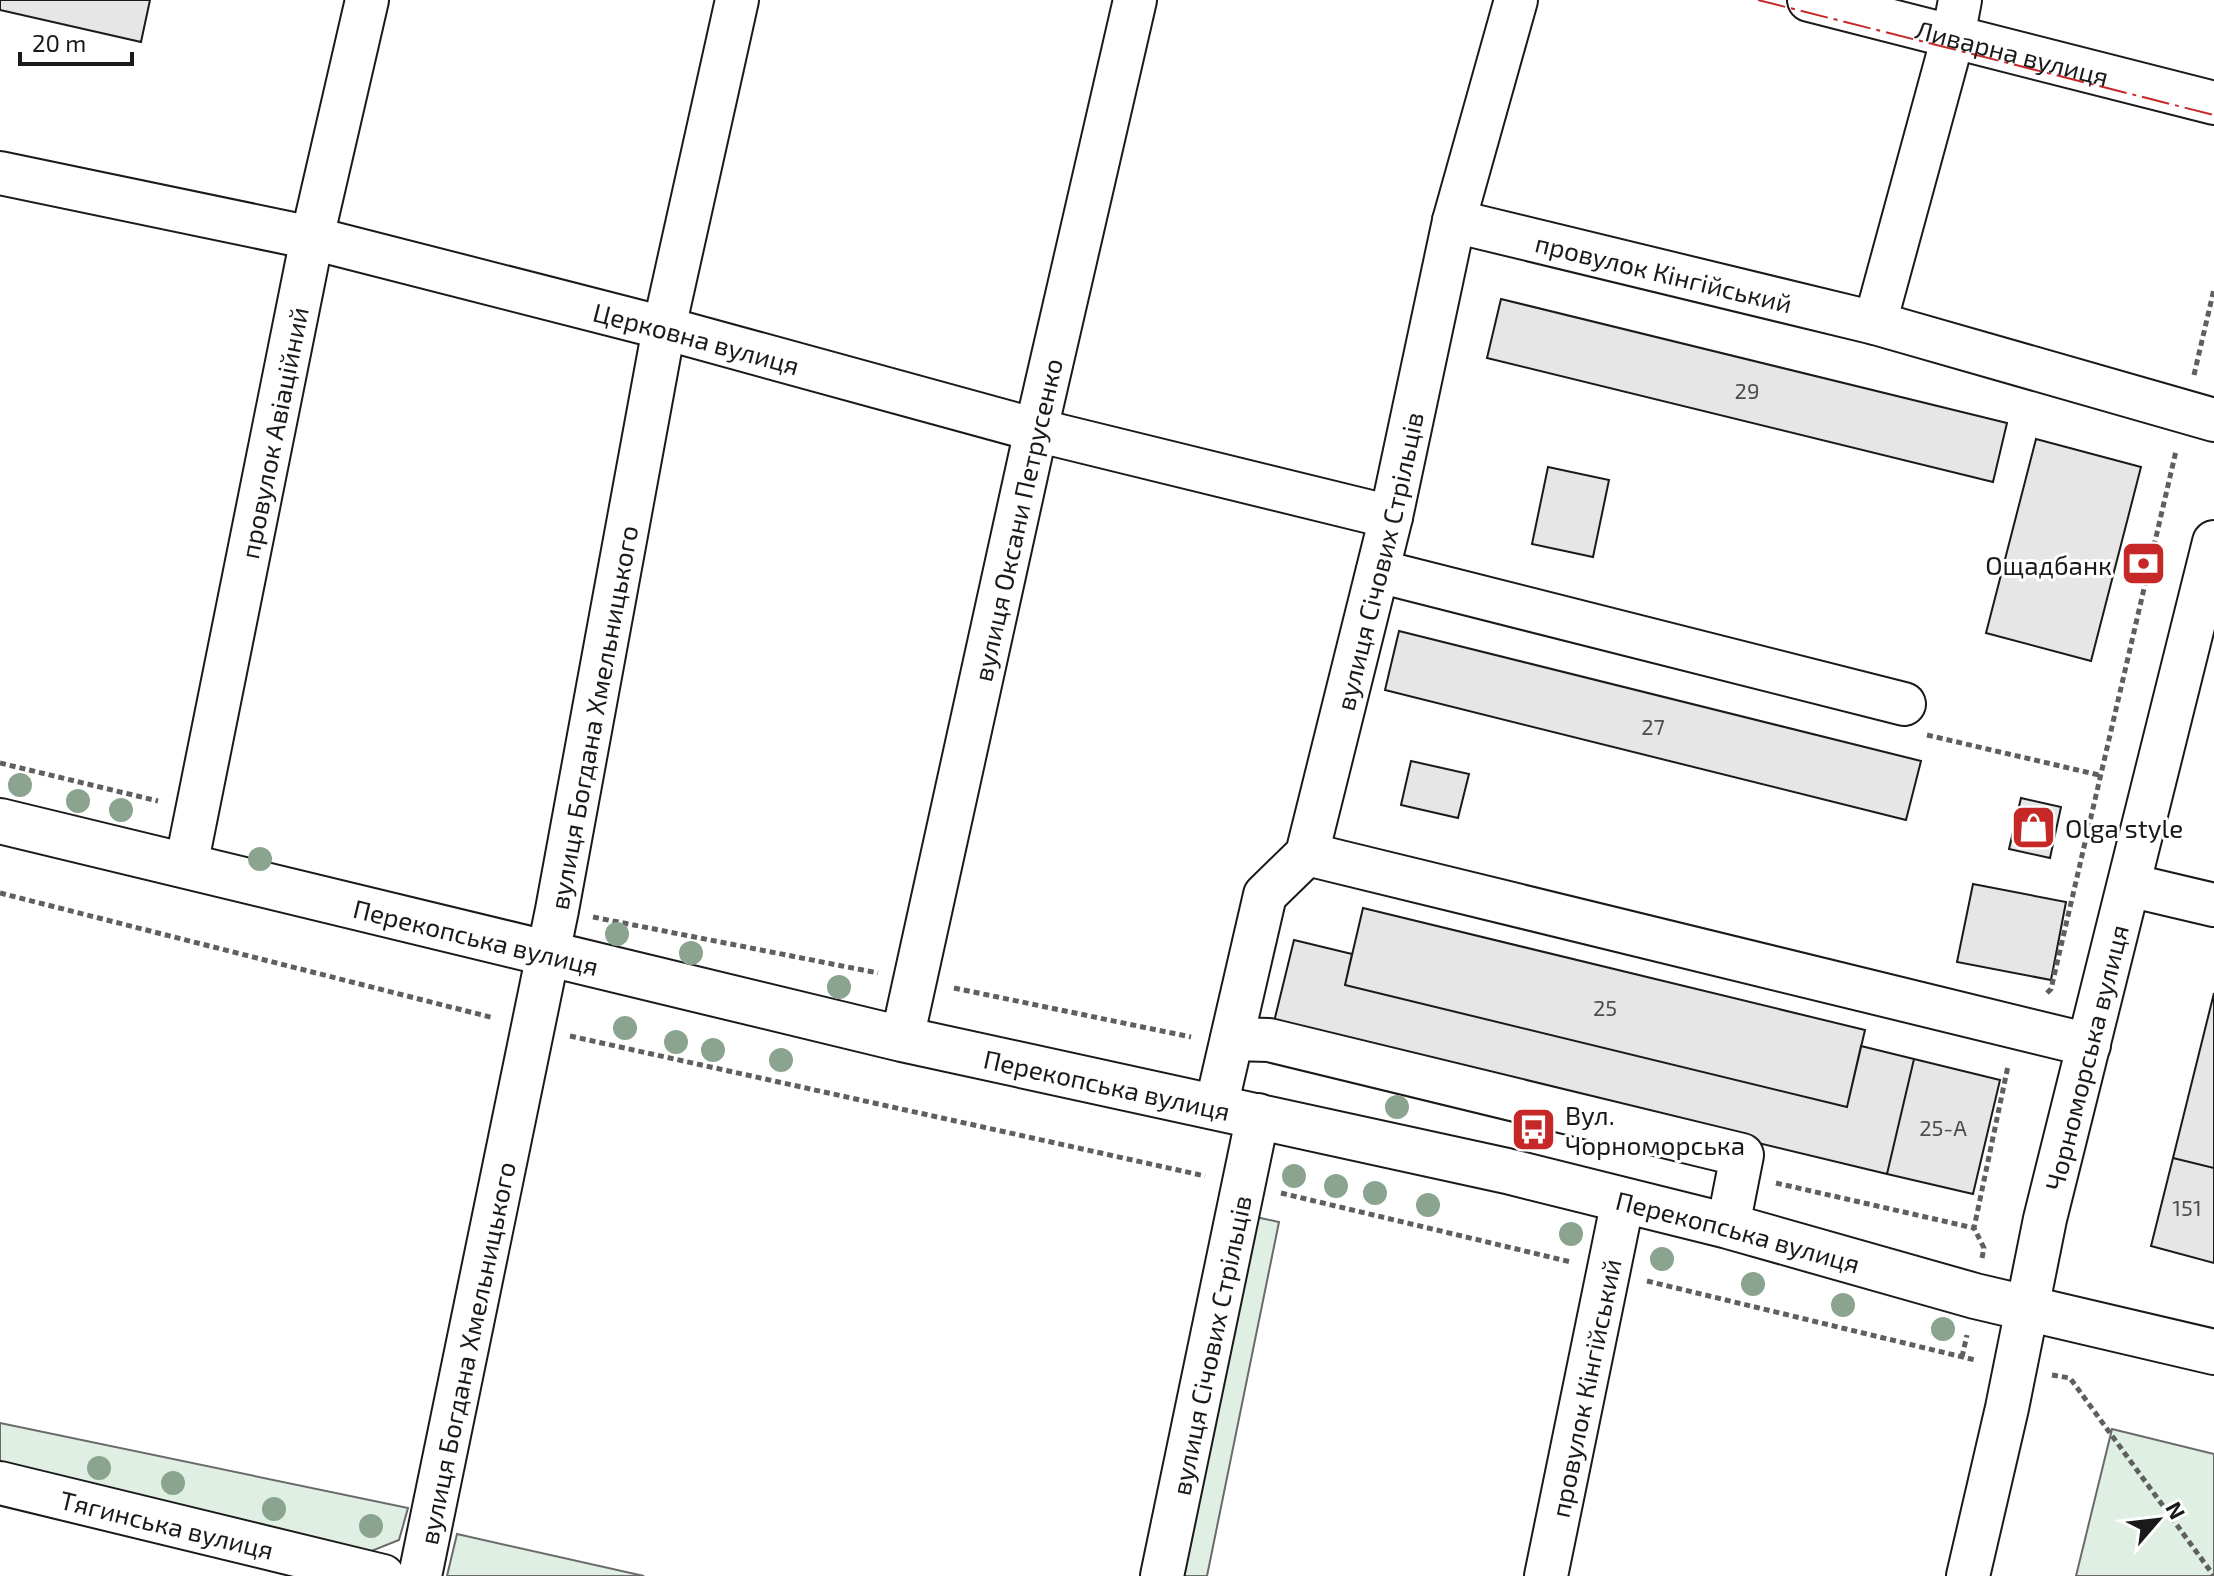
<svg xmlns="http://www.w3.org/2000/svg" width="2214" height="1576" viewBox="0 0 2214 1576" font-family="'Exo 2',sans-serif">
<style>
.green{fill:#e0efe3;stroke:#6a6a6a;stroke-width:2}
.building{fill:#e6e6e6;stroke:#1a1a1a;stroke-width:2}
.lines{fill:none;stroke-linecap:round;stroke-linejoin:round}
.minor-casing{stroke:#1a1a1a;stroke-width:46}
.major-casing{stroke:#1a1a1a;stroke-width:48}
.path{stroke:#5f5f5f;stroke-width:5;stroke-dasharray:6 4;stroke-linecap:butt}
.minor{stroke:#fff;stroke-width:42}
.major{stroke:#fff;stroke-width:44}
.power{stroke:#c62828;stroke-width:2;stroke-dasharray:28 6 4 6;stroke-linecap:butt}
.tree{fill:#8aa48f}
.labels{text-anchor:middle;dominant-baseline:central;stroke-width:6;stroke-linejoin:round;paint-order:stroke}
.number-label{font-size:22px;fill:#4d4d4d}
.street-label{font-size:26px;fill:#1a1a1a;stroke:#fff}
.poi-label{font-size:26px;fill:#1a1a1a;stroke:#fff;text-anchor:start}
</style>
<rect width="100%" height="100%" fill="#fff"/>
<path class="green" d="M1251 1216 1279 1222 1207 1576H1179Z
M0 1423 408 1508 399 1540 364 1554 0 1466Z
M2112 1429 2214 1454V1576H2076Z
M457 1534 644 1576H447Z"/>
<path class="building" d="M0 0H150L141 42 0 10Z
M1501 299 2007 423 1993 482 1487 358Z
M2036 439 2141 467 2091 661 1986 633Z
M1548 467 1609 480 1593 557 1532 544Z
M1399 631 1921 761 1906 820 1385 690Z
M1411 761 1469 774 1458 818 1401 805Z
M2021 798 2061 807 2050 858 2009 849Z
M1973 884 2066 902 2051 980 1957 962Z
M1363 908 1865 1030 1847 1107 1345 985Z
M1294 940 1352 954 1345 985 1847 1107 1861 1046 1914 1059 1887 1174 1273 1026Z
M2214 993V1168L2173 1158Z
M1914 1059 2000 1080 1973 1194 1887 1174Z
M2173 1158 2214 1168V1263L2151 1246Z"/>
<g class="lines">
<defs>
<g id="minor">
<path id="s1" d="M1809 0 2214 103"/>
<path id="s2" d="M0 173 312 238 664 328 1036 430 1391 517"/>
<path id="s3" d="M1454 221 1875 323 2214 420"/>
<path d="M1875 323 1953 37 1960 0"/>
<path d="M1378 571 1904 704"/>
<path d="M1307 854 2089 1045"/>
<path id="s4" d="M186 866 312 238 367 0"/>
<path d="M2129 885 2214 905"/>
<path id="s5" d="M902 1039 1036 430 1135 0"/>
<path d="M1232 1039 1269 1040 1742 1155 1728 1226"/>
<path id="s6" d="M1216 1107 1265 895 1307 854 1391 517 1454 221 1516 0"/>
<path id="s7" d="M0 1483 383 1576"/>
<path id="s8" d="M420 1576 557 910 664 328 737 0"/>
<path id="s9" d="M1162 1576 1258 1115"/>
<path id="s10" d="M1546 1576 1623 1200"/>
<path id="s11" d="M1968 1576 2007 1408 2045 1219 2214 542"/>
</g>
<g id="major">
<path id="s12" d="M0 821 902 1039 1507 1171 1728 1226 1975 1296 2214 1352"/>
</g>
</defs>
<use href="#minor" class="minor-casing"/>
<use href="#major" class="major-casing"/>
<path class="path" d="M2194 375 2214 289
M1927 735 2099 775
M0 763 158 801
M0 893 494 1018
M593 917 878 973
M954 988 1191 1037
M2047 993 2051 989 2176 451
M570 1036 1205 1176
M1776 1183 1974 1228
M1281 1193 1571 1262
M1982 1258 1984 1248 1974 1228 2008 1066
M1647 1281 1975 1360
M1962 1357 1967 1335
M2052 1375 2070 1378 2214 1576"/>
<use href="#minor" class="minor"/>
<use href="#major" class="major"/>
<path class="power" d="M1758 0 2214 115"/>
</g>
<g class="tree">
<circle cx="20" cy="785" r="12"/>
<circle cx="78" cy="801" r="12"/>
<circle cx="121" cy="810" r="12"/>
<circle cx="260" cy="859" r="12"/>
<circle cx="617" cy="934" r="12"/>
<circle cx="691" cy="953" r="12"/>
<circle cx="839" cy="987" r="12"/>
<circle cx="625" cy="1028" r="12"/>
<circle cx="676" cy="1042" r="12"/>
<circle cx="713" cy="1050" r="12"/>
<circle cx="781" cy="1060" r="12"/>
<circle cx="1397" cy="1107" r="12"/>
<circle cx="1294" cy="1176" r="12"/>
<circle cx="1336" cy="1186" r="12"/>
<circle cx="1375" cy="1193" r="12"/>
<circle cx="1428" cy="1205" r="12"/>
<circle cx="1571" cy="1234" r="12"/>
<circle cx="1662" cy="1259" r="12"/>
<circle cx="1753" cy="1284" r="12"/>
<circle cx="1843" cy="1305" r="12"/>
<circle cx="1943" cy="1329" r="12"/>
<circle cx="99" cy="1468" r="12"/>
<circle cx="173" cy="1483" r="12"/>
<circle cx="274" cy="1509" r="12"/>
<circle cx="371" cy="1526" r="12"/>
</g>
<defs>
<symbol id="bank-square" viewBox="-11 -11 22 22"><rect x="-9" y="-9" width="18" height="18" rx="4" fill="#c62828" stroke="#fff"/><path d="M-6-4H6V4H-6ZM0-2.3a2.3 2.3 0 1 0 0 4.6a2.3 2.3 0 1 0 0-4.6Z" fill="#fff"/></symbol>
<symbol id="shop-square" viewBox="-11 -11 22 22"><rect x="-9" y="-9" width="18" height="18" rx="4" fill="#c62828" stroke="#fff"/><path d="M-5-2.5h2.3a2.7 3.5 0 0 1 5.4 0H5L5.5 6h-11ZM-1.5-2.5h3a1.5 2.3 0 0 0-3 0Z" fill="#fff"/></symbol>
<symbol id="bus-square" viewBox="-11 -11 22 22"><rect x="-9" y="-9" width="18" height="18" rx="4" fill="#c62828" stroke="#fff"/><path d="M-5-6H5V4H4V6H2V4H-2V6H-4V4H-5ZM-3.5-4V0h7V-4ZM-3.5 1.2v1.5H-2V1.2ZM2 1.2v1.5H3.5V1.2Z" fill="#fff"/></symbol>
</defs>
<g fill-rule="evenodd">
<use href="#bank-square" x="2118" y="538" width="51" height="51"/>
<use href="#shop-square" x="2008" y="802" width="51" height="51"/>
<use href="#bus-square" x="1508" y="1104" width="51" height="51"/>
</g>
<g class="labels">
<g class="number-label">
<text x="1747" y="390">29</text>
<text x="1653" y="726">27</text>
<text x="1605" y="1007">25</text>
<text x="1943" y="1127">25-А</text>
<text x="2187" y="1207">151</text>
</g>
<g class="street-label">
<text stroke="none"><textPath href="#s1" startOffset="210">Ливарна вулиця</textPath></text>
<text stroke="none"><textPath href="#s3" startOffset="216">провулок Кінгійський</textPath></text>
<text stroke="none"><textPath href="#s2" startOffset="716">Церковна вулиця</textPath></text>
<text stroke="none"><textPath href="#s4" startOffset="442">провулок Авіаційний</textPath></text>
<text stroke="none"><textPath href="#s5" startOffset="532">вулиця Оксани Петрусенко</textPath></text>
<text stroke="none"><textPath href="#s6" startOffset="578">вулиця Січових Стрільців</textPath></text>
<text stroke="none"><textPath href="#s8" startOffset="876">вулиця Богдана Хмельницького</textPath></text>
<text stroke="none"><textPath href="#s12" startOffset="490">Перекопська вулиця</textPath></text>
<text stroke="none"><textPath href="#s11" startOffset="532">Чорноморська вулиця</textPath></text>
<text stroke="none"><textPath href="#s12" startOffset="1138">Перекопська вулиця</textPath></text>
<text stroke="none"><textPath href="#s12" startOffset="1786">Перекопська вулиця</textPath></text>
<text stroke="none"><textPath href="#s9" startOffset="236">вулиця Січових Стрільців</textPath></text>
<text stroke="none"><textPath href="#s8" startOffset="228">вулиця Богдана Хмельницького</textPath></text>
<text stroke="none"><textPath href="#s10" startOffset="192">провулок Кінгійський</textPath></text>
<text stroke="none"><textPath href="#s7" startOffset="172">Тягинська вулиця</textPath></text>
</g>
<g class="poi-label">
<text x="2112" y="564" text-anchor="end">Ощадбанк</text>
<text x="2065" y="827">Olga style</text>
<text x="1565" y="1114">Вул.<tspan x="1565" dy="30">Чорноморська</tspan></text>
</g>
</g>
<g transform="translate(2158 1520) rotate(62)" stroke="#ffffff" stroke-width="6" paint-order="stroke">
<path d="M0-6L14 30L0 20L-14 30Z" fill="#1a1a1a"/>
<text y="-12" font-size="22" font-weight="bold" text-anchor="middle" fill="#1a1a1a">N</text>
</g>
<path d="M20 52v12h112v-12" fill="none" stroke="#1a1a1a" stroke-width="4"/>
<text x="32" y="52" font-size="24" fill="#1a1a1a" stroke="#ffffff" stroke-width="6" paint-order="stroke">20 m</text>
</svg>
